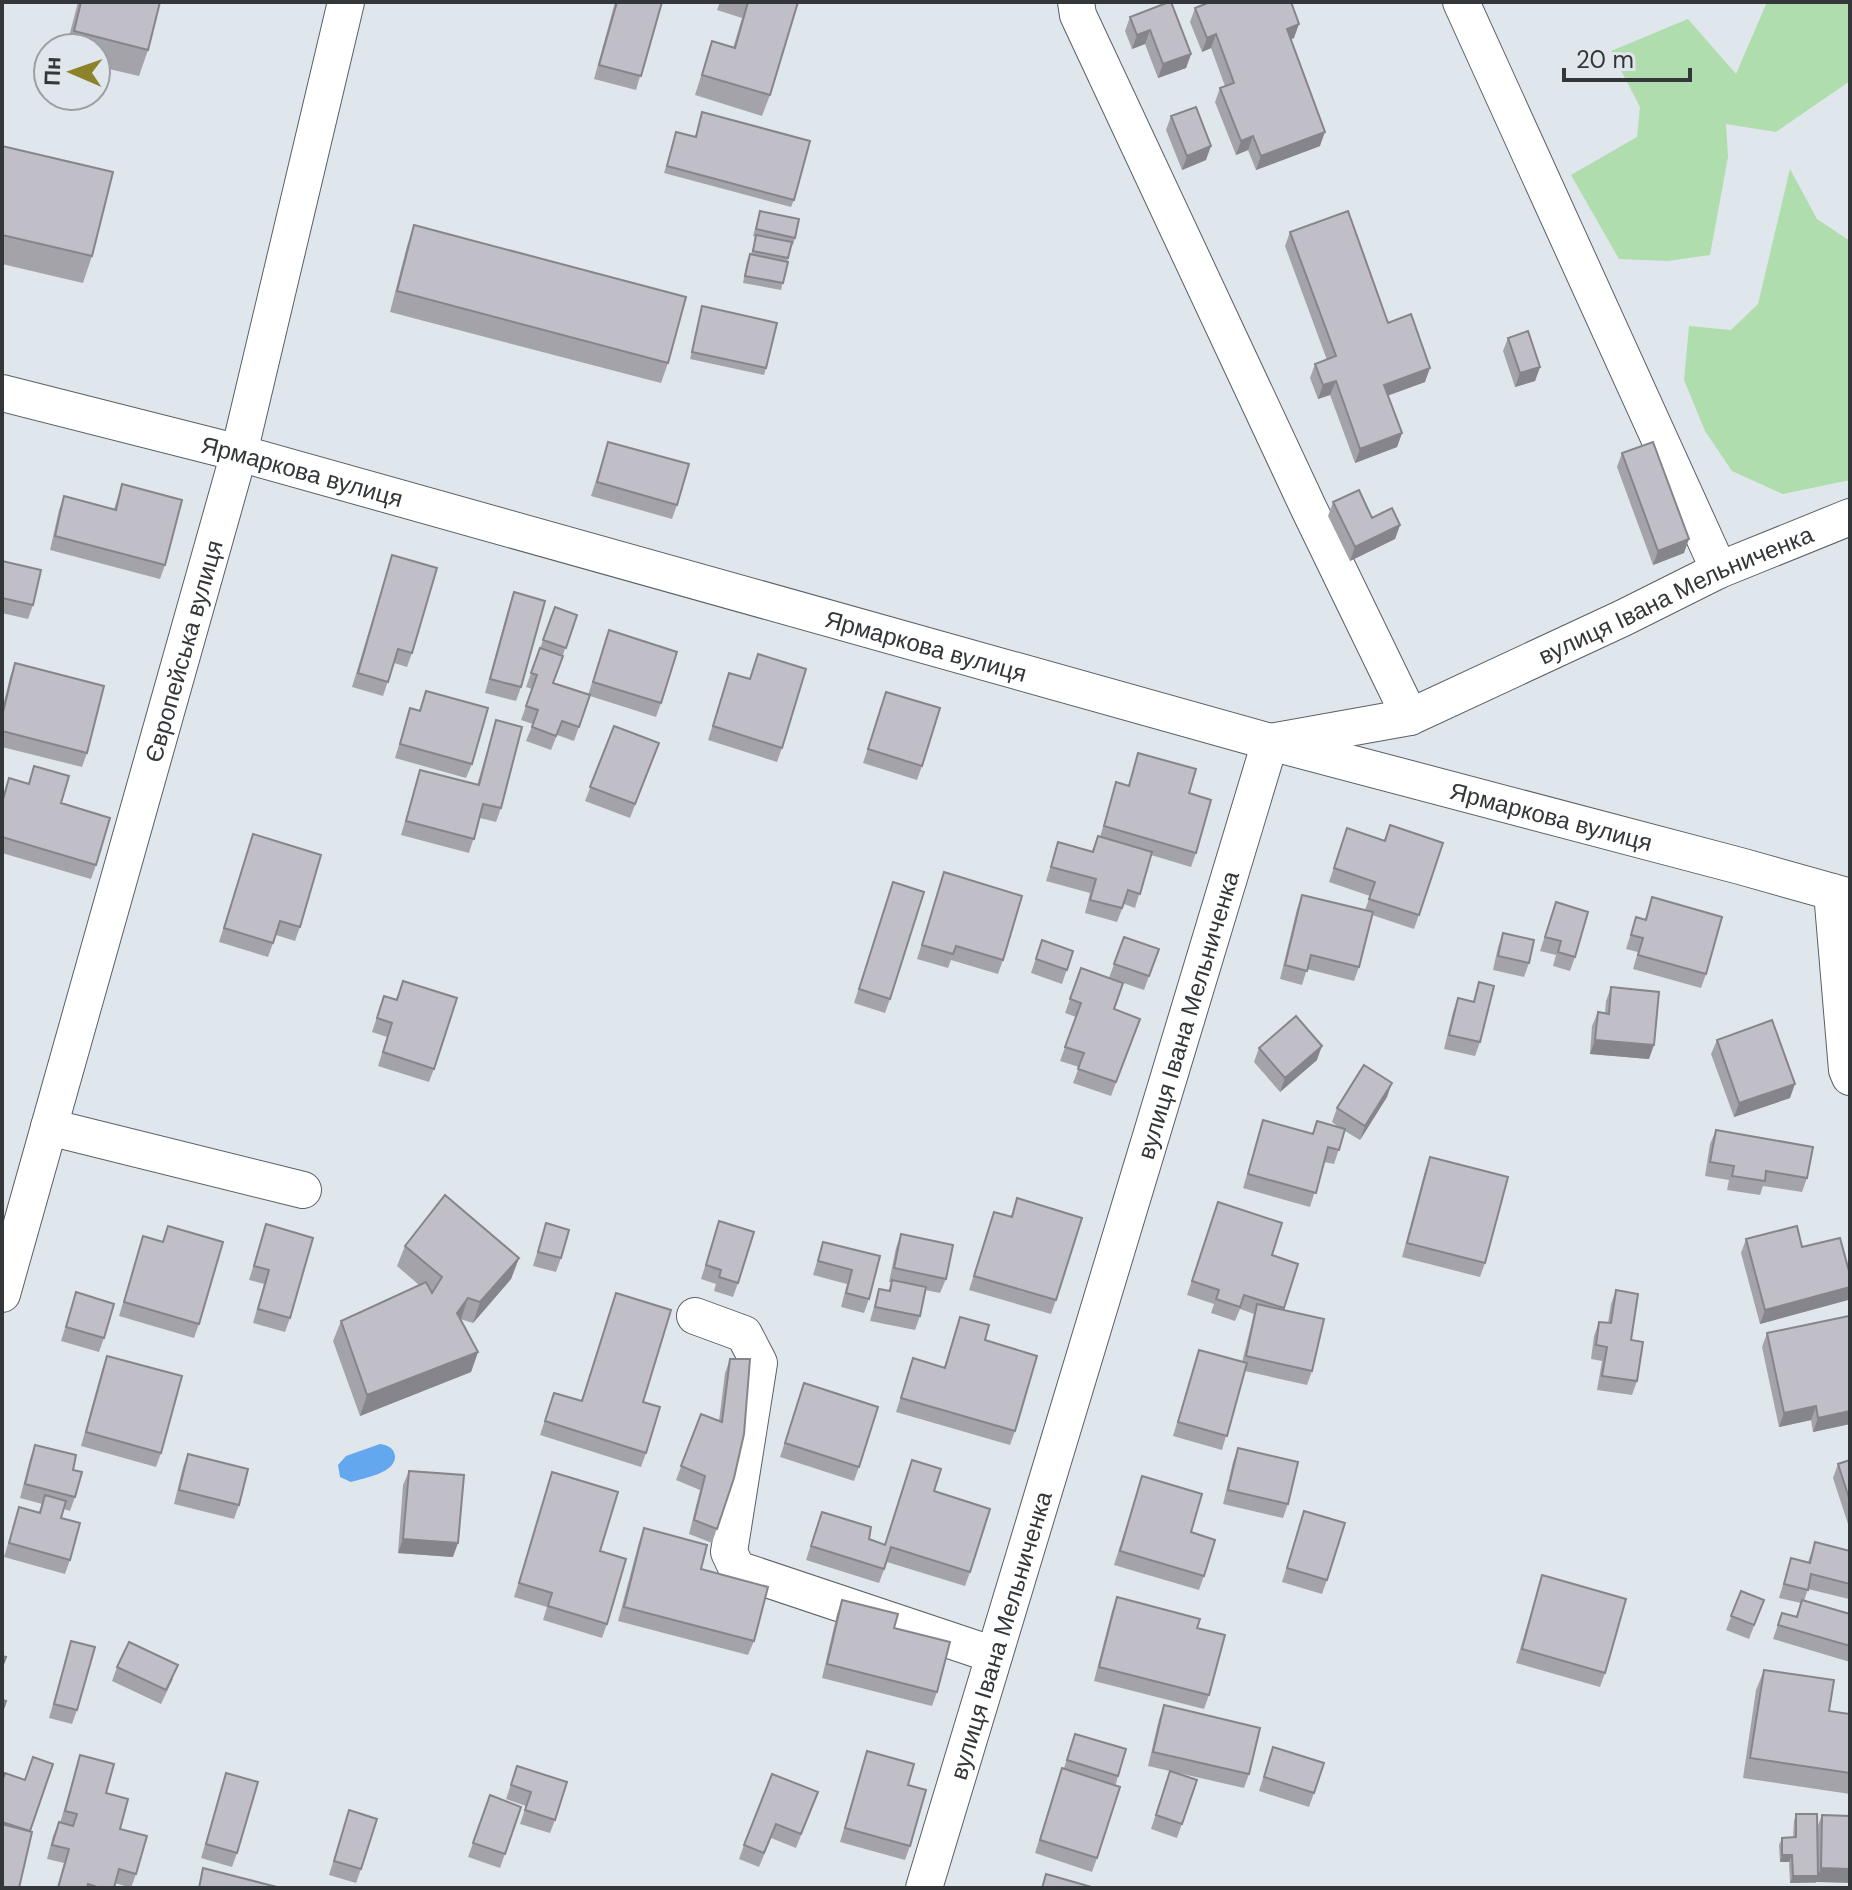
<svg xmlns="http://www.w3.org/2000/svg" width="1852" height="1890" viewBox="0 0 1852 1890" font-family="'DM Sans',sans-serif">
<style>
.green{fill:#afddae}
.water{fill:#63a8ee}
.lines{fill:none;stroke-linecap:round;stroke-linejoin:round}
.minor-casing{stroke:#5a6065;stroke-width:38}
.minor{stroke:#fff;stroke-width:36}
.wall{fill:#a5a3aa}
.shaded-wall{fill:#86858b}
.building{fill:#c0bec6;stroke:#86858b;stroke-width:2}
.labels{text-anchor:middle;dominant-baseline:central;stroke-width:6;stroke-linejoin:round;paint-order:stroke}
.street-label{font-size:24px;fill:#34373a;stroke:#dfe6ec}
</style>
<rect width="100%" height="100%" fill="#dfe6ec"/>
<path class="green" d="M1767 2H1850V81L1776 132 1726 124 1728 157 1710 255 1668 261 1619 259 1571 175 1637 137 1640 107 1611 51 1688 19 1736 74Z
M1790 169 1817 219 1850 241V480L1783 494 1732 471 1705 431 1684 380 1689 326 1731 330 1758 304Z"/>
<path class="water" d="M380 1444C388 1445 394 1448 395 1456 396 1473 364 1478 351 1482L340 1477 338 1465 346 1456Z"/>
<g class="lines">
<defs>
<g id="minor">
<path d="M1076 2 1078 15 1309 509 1410 717"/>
<path d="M1461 2 1719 570"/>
<path id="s1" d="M2 393 239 453 1270 742 1740 866 1850 897"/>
<path d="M1832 892 1847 1070 1850 1077"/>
<path d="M49 1127 303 1190"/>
<path id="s2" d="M2 1294 239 453 346 2"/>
<path d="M695 1316 744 1334 759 1363 729 1552 737 1569 994 1655"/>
<path id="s3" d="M924 1888 1270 742 1410 717 1623 618 1719 570 1850 517"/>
</g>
</defs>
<use href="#minor" class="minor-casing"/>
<use href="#minor" class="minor"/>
</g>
<path class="wall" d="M78 2H160L148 50 139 76 96 66V48H66Z
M615 2H662L636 90 594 79Z
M720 2H798L770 95 762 116 695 95 712 41 733 48 742 18 717 10Z
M1195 8 1294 38 1291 39 1320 146 1256 170 1248 150 1236 155 1215 102 1220 88 1225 86 1211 48 1202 52 1190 22Z
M1130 17 1191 54 1186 68 1158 78 1145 44 1132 49 1125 31Z
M702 112 794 200 791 207 664 173 674 139 695 137Z
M1171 116 1206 160 1182 170 1166 130Z
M2 146 92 256 83 283 2 264Z
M760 211 795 238 793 245H791L781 290 743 283 747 261 750 254H751L756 237 753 236Z
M414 225 668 363 661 383 390 312 407 246Z
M1290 232 1388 323 1425 382 1388 395 1402 433 1397 447 1355 463 1330 395 1318 399 1310 378 1315 364 1327 360 1285 246Z
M702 306 766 368 764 375 690 359Z
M1508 338 1540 367 1535 381 1515 387 1503 351Z
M608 442 677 505 672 519 591 496Z
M1622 453 1684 553 1653 565 1617 467Z
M122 484 165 565 160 579 50 550 59 510 64 496 114 509Z
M1333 502 1372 518 1400 525 1395 539 1350 561 1328 516Z
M392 555 412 653 407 667 394 663 383 696 352 687Z
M2 561 33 605 28 619 2 613Z
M514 592 521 687 516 701 485 693 509 606Z
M555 607 577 615 553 683 588 695 609 630 661 703 656 717 590 696 574 741 557 735 551 750 526 741 533 724 521 720 532 689 526 687Z
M758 654 782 748 777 762 708 740 729 673 750 679Z
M15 663 87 753 82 767 2 747V710L10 677Z
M426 691 472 764 466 778 395 758 410 708 419 711Z
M886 692 922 766 917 780 863 763Z
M496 720 501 808 496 822 480 818 469 853 401 835 420 770 477 785Z
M614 726 659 743 630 818 585 801Z
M1138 753 1189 793 1196 853 1191 867 1151 855 1135 908 1124 904 1117 922 1085 913 1090 893 1046 881 1058 842 1092 851 1098 836 1100 837 1116 782 1128 786Z
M34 766 61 803 96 865 91 879 2 853V799L9 778 28 784Z
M1390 825 1419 915 1414 929 1372 915 1359 967 1354 981 1307 969 1302 985 1280 979 1297 909 1302 895 1365 910 1370 896 1329 882 1347 828 1384 840Z
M253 834 300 927 295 941 276 935 268 957 219 942Z
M944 872 1003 960 998 974 951 960 948 968 917 959Z
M893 882 890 999 885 1013 854 1003Z
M1652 897 1706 974 1701 988 1633 969 1638 952 1626 949 1636 917 1645 919Z
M1556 902 1575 957 1570 971 1553 966 1556 955 1540 951Z
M1503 933 1529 963 1524 977 1493 970 1498 947Z
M1124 937 1159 949 1144 990 1109 978Z
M1042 940 1073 951 1062 984 1031 973Z
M1081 968 1114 1009 1140 1019 1111 1096 1073 1083 1079 1067 1060 1061 1076 1017 1065 1013Z
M403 981 434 1069 429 1082 378 1066 387 1037 372 1032 384 996 396 999Z
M1479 982 1480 1042 1475 1056 1444 1049 1453 1012 1458 998 1473 1002Z
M1611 987 1649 1059 1590 1054 1592 1026 1598 1012 1605 1013 1606 1001Z
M1717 1040 1790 1098 1734 1117 1711 1054Z
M1259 1048 1317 1060 1280 1092 1254 1062Z
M1387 1097 1360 1140 1345 1131 1334 1164 1324 1162 1310 1207 1243 1188 1263 1120 1313 1134 1317 1121 1340 1128 1332 1122 1337 1108Z
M1716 1130 1807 1178 1802 1192 1763 1186 1760 1195 1727 1190 1729 1180 1705 1176 1710 1144Z
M1430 1157 1485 1263 1480 1277 1402 1257 1425 1171Z
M1017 1198 1056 1300 1051 1314 969 1290 994 1212 1011 1216Z
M1218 1202 1272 1255 1298 1264 1283 1310 1312 1371 1307 1385 1245 1371 1222 1450 1173 1436 1199 1350 1242 1362 1254 1314 1240 1309 1235 1321 1211 1313 1214 1304 1187 1295Z
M719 1221 738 1283 733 1297 714 1291 716 1284 701 1279Z
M546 1223 561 1258 556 1272 533 1266Z
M266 1224 290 1318 285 1332 253 1323 264 1284 249 1280Z
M901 1234 946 1279 940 1293 925 1290 920 1316 915 1330 870 1321 879 1289 888 1291 892 1282H889L896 1248Z
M143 1236 199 1324 194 1338 119 1316Z
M1746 1239 1802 1247 1850 1275V1295L1848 1300 1760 1324 1741 1253Z
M823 1242 880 1256 869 1299 864 1313 841 1307 847 1284 813 1275Z
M405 1246 519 1258 511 1279 473 1323 460 1319 478 1352 471 1372 360 1416 333 1341 341 1321 419 1285 397 1266Z
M1616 1290 1631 1340 1637 1381 1632 1395 1597 1390 1602 1361 1591 1359 1594 1336 1599 1322 1608 1323 1611 1304Z
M76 1292 104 1338 99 1352 61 1341Z
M616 1293 646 1453 641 1467 540 1435 554 1393 581 1401Z
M960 1317 985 1340 1015 1431 1010 1445 896 1412 913 1358 944 1367Z
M1767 1333 1850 1424 1813 1432 1811 1420 1779 1427 1762 1347Z
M107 1356 161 1453 156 1467 81 1446 102 1370Z
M730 1359 734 1478 712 1543 689 1534 700 1490 676 1480 701 1414 719 1421 725 1373Z
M804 1383 859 1467 854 1481 780 1457Z
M35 1445 73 1470 75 1497 70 1511 64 1509 61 1518 70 1560 65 1574 4 1557 19 1507 39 1512 42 1504 20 1498 30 1459Z
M1238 1448 1288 1504 1283 1518 1223 1504 1233 1462Z
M188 1454 239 1505 234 1519 174 1504 183 1467Z
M912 1460 934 1491 970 1572 965 1586 887 1562 879 1583 806 1560 817 1526 869 1539 885 1545Z
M1850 1460V1530L1833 1478 1838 1464Z
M409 1471 453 1557 398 1553 403 1485Z
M552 1472 607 1624 602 1638 543 1620 547 1607 514 1597Z
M1142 1476 1191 1532 1204 1576 1199 1590 1114 1565Z
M1304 1511 1327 1580 1322 1594 1282 1582Z
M644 1528 701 1569 754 1641 748 1655 618 1621 639 1542Z
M1815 1542 1850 1551V1595L1849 1599 1808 1589 1804 1601 1850 1614V1662L1773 1639 1782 1613 1796 1616 1801 1603 1779 1598 1791 1558 1808 1562Z
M1542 1575 1605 1673 1600 1687 1516 1663Z
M1741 1591 1764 1600 1749 1639 1726 1630Z
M1117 1597 1197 1628 1209 1695 1204 1709 1094 1681 1112 1611Z
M842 1600 894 1628 937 1692 932 1706 822 1678 837 1614Z
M71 1641 77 1710 72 1724 49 1718Z
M117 1667 173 1679 161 1704 112 1681Z
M1764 1670 1829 1711 1850 1714V1794L1743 1778 1756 1690Z
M1164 1705 1249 1774 1244 1788 1148 1766 1159 1719Z
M1075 1734 1118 1776 1097 1858 1092 1872 1035 1853 1057 1782 1062 1768H1064Z
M1273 1747 1314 1793 1309 1807 1259 1791Z
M867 1751 908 1785 910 1846 905 1860 840 1842Z
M80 1755 106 1793 120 1829 136 1874 131 1888 115 1883 114 1888H57L64 1863 47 1859 53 1836 59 1822 60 1823Z
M517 1766 555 1820 550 1833 520 1824 526 1806 506 1799Z
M1170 1771 1197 1780 1177 1838 1151 1829Z
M226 1773 237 1853 232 1867 201 1858Z
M818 1792 796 1848 771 1838 759 1867 739 1859 744 1845Z
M490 1795 521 1807 500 1868 468 1857Z
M349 1810 361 1869 356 1883 329 1875Z
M1796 1814 1817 1828 1822 1815 1850 1816 1816 1883H1790L1789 1862H1780L1779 1845 1782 1838 1793 1837 1794 1821Z"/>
<path class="shaded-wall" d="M1299 24 1294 38 1282 43 1287 29Z
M1150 30 1145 44 1132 49 1137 35Z
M1216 34 1211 48 1202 52 1207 38Z
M1191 54 1186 68 1158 78 1163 64Z
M1325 132 1320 146 1256 170 1261 156Z
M1253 136 1248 150 1236 155 1241 141Z
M1211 146 1206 160 1182 170 1187 156Z
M1540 367 1535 381 1515 387 1520 373Z
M1430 368 1425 382 1379 399 1384 385Z
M1336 381 1330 395 1318 399 1323 385Z
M1402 433 1397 447 1355 463 1360 449Z
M1400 525 1395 539 1350 561 1355 547Z
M1689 539 1684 553 1653 565 1658 551Z
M1595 1040 1654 1045 1649 1059 1590 1054Z
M1322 1046 1317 1060 1280 1092 1285 1078Z
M1392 1083 1387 1097 1360 1140 1365 1126Z
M1795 1084 1790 1098 1734 1117 1739 1103Z
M519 1258 511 1279 473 1323 480 1302Z
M1850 1287V1295L1848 1300 1760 1324 1765 1310Z
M468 1298 461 1319 449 1334 457 1313Z
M478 1352 471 1372 360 1416 367 1395Z
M1816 1406 1811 1420 1779 1427 1784 1413Z
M1850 1411V1424L1813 1432 1818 1418Z
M403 1539 458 1543 453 1557 398 1553Z
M1782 1855H1792L1789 1862H1780Z
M1821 1868 1850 1869V1883L1816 1882 1790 1883 1793 1876H1818Z"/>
<path class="building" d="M81 2H160L148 50 74 31Z
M617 2H662L641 76 599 65Z
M748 2H798L770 95 702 75 712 41 735 48Z
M1169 2H1171L1191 54 1163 64 1150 30 1137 35 1130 17Z
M1210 2H1291L1299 24 1287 29 1325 132 1261 156 1253 136 1241 141 1220 88 1234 83 1216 34 1207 38 1195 8Z
M1196 107 1211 146 1187 156 1171 116Z
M702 112 810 141 794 200 667 166 676 132 696 137Z
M2 146 113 172 92 256 2 235Z
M760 211 799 219 795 238 756 229Z
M1348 211 1388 323 1411 314 1430 368 1384 385 1402 433 1360 449 1336 381 1323 385 1315 364 1336 356 1290 232Z
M414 225 686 297 668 363 397 291Z
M756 235 792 242 788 258 753 251Z
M750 254 788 262 783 283 745 276Z
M702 306 777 323 766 368 692 352Z
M1528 331 1540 367 1520 373 1508 338Z
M608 442 689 464 677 505 597 482Z
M1653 442 1689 539 1658 551 1622 453Z
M122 484 182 500 165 565 55 536 64 496 116 510Z
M1359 490 1372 518 1392 508 1400 525 1355 547 1333 502Z
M392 555 437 568 412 653 398 649 388 682 358 673Z
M2 561 41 570 33 605 2 598Z
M514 592 545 601 521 687 490 679Z
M555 607 577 615 566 648 543 640Z
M609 630 677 652 661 703 593 682Z
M540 648 563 656 553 683 590 695 579 727 562 721 556 736 532 727 538 710 526 706 537 675 531 673Z
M758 654 806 669 782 748 713 726 729 673 750 679Z
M15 663 104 686 87 753 2 731V716Z
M426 691 488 708 472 764 400 744 410 708 420 711Z
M886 692 940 708 922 766 868 749Z
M496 720 522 727 501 808 483 804 474 839 406 821 420 770 479 785Z
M614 726 659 743 635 804 590 787Z
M1138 753 1196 769 1189 793 1211 800 1196 853 1104 826 1116 782 1129 786Z
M34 766 69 776 61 803 110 818 96 865 2 837V803L9 778 29 784Z
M1390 825 1443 843 1419 915 1369 899 1375 882 1334 868 1347 828 1385 841Z
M253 834 321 855 300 927 280 921 273 943 224 928Z
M1098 836 1152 852 1140 894 1128 890 1122 908 1090 900 1096 879 1051 867 1058 842 1093 852Z
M944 872 1022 896 1003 960 956 946 953 954 922 945Z
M893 882 924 892 890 999 859 989Z
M1302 895 1373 912 1359 967 1311 955 1307 971 1285 965Z
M1652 897 1722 917 1706 974 1638 955 1643 938 1631 935 1636 917 1646 920Z
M1556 902 1588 912 1575 957 1558 952 1561 941 1545 937Z
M1503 933 1534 940 1529 963 1498 956Z
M1124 937 1159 949 1149 976 1114 964Z
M1042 940 1073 951 1067 970 1036 959Z
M1081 968 1123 983 1114 1009 1140 1019 1116 1082 1078 1069 1084 1053 1065 1047 1081 1003 1070 999Z
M403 981 457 998 434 1069 383 1052 392 1023 377 1018 384 996 397 1000Z
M1479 982 1494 986 1480 1042 1449 1035 1458 998 1474 1002Z
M1611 987 1659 992 1654 1045 1595 1040 1598 1012 1609 1014Z
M1296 1016 1322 1046 1285 1078 1259 1048Z
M1772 1020 1795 1084 1739 1103 1717 1040Z
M1364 1065 1392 1083 1365 1126 1337 1108Z
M1263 1120 1313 1134 1317 1121 1345 1129 1339 1150 1328 1147 1316 1193 1248 1174Z
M1716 1130 1813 1147 1807 1178 1766 1171 1765 1181 1732 1176 1734 1166 1710 1162Z
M1430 1157 1508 1177 1485 1263 1407 1243Z
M445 1195 519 1258 480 1302 468 1298 457 1313 478 1352 367 1395 341 1321 426 1282 432 1293 442 1277 405 1246Z
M1017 1198 1082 1218 1056 1300 974 1276 994 1212 1012 1217Z
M1218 1202 1282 1223 1272 1255 1298 1264 1284 1308 1244 1295 1240 1307 1216 1299 1219 1290 1192 1281Z
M719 1221 754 1232 738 1283 719 1277 721 1270 706 1265Z
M546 1223 569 1230 561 1258 538 1252Z
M266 1224 313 1238 290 1318 258 1309 269 1270 254 1266Z
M168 1226 223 1242 199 1324 124 1302 143 1236 163 1242Z
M1797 1226 1802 1247 1840 1238 1850 1275V1287L1765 1310 1746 1239Z
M901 1234 953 1245 946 1279 894 1268Z
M823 1242 880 1256 869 1299 846 1293 852 1270 818 1261Z
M892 1280 926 1287 920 1316 875 1307 879 1289 890 1291Z
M1616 1290 1638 1294 1631 1340 1643 1342 1637 1381 1602 1376 1607 1347 1596 1345 1599 1322 1611 1323Z
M76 1292 114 1304 104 1338 66 1327Z
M616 1293 671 1310 643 1402 660 1407 646 1453 545 1421 554 1393 582 1401Z
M1257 1304 1324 1319 1312 1371 1246 1356Z
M1849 1316 1850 1411 1818 1418 1816 1406 1784 1413 1767 1333Z
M960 1317 989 1325 985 1340 1037 1356 1015 1431 901 1398 913 1358 945 1368Z
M1199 1350 1247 1363 1227 1436 1178 1422Z
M107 1356 182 1376 161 1453 86 1432Z
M730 1359H750L744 1434 734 1478 717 1529 694 1520 705 1476 681 1466 701 1414 722 1422Z
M804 1383 878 1407 859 1467 785 1443Z
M35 1445 76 1455 73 1470 82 1472 75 1497 25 1484Z
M1238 1448 1298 1462 1288 1504 1228 1490Z
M188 1454 248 1469 239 1505 179 1490Z
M912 1460 941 1469 934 1491 990 1509 970 1572 891 1547 884 1569 811 1546 822 1512 871 1527 869 1539 885 1545Z
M1850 1460V1501L1838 1464Z
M409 1471 464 1475 458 1543 403 1539Z
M552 1472 618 1492 600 1551 626 1559 607 1624 548 1606 552 1593 519 1583Z
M1142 1476 1202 1494 1191 1532 1215 1540 1204 1576 1120 1551Z
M45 1495 66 1501 61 1518 80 1523 70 1560 9 1543 19 1507 40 1513Z
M1304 1511 1345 1523 1327 1580 1287 1568Z
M644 1528 707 1545 701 1569 768 1587 754 1641 624 1607Z
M1815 1542 1850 1551V1584L1811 1574 1808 1590 1784 1584 1791 1558 1810 1563Z
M1542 1575 1626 1599 1605 1673 1522 1649Z
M1741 1591 1764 1600 1754 1625 1731 1616Z
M1117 1597 1200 1619 1197 1628 1225 1635 1209 1695 1099 1667Z
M842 1600 898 1614 894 1628 950 1642 937 1692 827 1664Z
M1802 1600 1850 1614V1646L1778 1625 1782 1613 1797 1617Z
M71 1641 95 1647 77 1710 54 1704Z
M129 1642 178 1665 166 1690 117 1667Z
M2 1656 6 1657 2 1667Z
M1764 1670 1834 1680 1829 1711 1850 1714V1773L1750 1758Z
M2 1700 6 1701 2 1712Z
M1164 1705 1260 1728 1249 1774 1153 1752Z
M1075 1734 1126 1749 1118 1776 1067 1760Z
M1273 1747 1324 1763 1314 1793 1264 1777Z
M867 1751 914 1764 908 1785 926 1790 910 1846 845 1828Z
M80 1755 114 1764 106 1793 128 1799 120 1829 147 1836 136 1874 119 1869 114 1888H100L88 1884 87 1888H58L69 1849 52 1845 59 1822 73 1826 77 1814 65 1811Z
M33 1757 53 1764 30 1831 2 1822V1782L5 1773 25 1780Z
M517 1766 567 1782 555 1820 525 1810 531 1792 511 1785Z
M1062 1768 1120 1787 1097 1858 1040 1840Z
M1170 1771 1197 1780 1182 1824 1156 1815Z
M226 1773 258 1782 237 1853 206 1844Z
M772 1774 818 1792 801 1834 776 1824 764 1853 744 1845Z
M490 1795 521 1807 505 1854 473 1843Z
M349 1810 377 1819 361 1869 334 1861Z
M1796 1814H1817L1818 1876H1793L1792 1855H1782V1838L1796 1837Z
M1822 1815 1850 1816V1869L1821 1868Z
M2 1824 32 1832 19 1888H2Z
M203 1868 277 1887V1888H199Z
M1046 1874 1095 1888H1042Z"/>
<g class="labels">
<g class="street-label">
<text stroke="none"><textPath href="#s1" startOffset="310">Ярмаркова вулиця</textPath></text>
<text stroke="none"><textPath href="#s3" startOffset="1632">вулиця Івана Мельниченка</textPath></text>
<text stroke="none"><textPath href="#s1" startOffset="958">Ярмаркова вулиця</textPath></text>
<text stroke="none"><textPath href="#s2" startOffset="668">Європейська вулиця</textPath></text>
<text stroke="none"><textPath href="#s1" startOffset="1606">Ярмаркова вулиця</textPath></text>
<text stroke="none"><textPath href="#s3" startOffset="912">вулиця Івана Мельниченка</textPath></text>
<text stroke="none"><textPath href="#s3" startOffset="264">вулиця Івана Мельниченка</textPath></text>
</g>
</g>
<rect width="1852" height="1890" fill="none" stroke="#34373a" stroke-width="8"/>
<g transform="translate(72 72) rotate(272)"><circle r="38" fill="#dfe6ec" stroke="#9ba0a5" stroke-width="2"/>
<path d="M0-6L14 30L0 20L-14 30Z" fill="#8c822a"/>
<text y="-12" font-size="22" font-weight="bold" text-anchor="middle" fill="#34373a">Пн</text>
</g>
<path d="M1564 68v12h126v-12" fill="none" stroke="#34373a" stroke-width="4"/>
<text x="1576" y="68" font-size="24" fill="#34373a" stroke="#dfe6ec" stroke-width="6" paint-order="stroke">20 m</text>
</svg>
